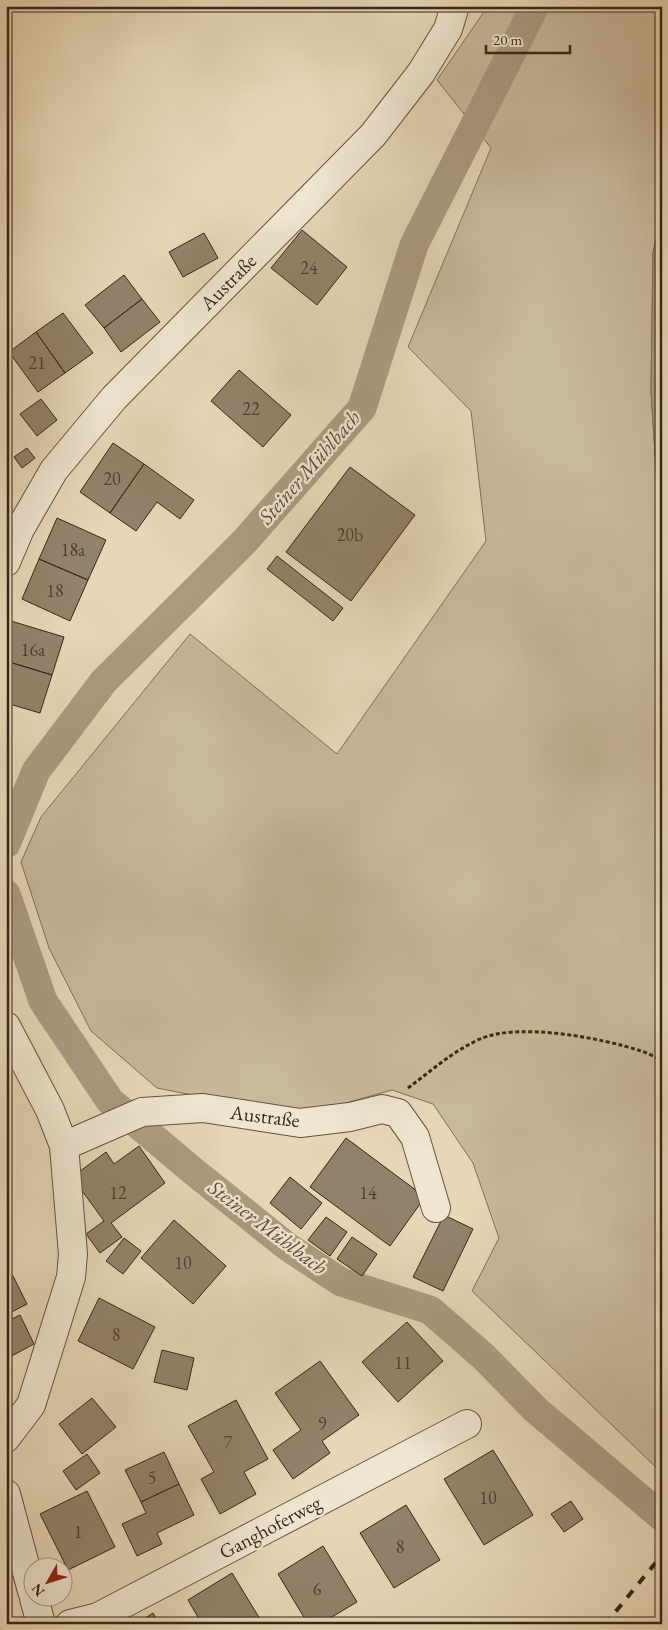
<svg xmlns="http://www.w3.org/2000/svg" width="668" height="1630" viewBox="0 0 668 1630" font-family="'EB Garamond',serif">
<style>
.green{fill:#c9b99b;stroke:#81705a}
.water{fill:#ac9b81;stroke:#7e6c57}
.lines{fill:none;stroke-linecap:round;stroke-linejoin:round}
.shore{stroke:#72604d;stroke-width:1}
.canal{stroke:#ac9b81;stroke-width:29}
.building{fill:#93826b;stroke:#392619}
.minor-casing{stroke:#645240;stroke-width:30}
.path{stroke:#392619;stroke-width:3;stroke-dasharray:4 2.5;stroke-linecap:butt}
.minor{stroke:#efe5d0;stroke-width:28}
.rail{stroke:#392619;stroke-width:4;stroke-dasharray:9 9;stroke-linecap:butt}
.labels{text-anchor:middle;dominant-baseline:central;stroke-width:5;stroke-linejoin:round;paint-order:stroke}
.number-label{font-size:18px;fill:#503d2e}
.street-label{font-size:20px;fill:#392619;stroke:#efe5d0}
.water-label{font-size:21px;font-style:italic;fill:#5c4938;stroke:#efe5d0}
</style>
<rect width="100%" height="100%" fill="#e7d7b6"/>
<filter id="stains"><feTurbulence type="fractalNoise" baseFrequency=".004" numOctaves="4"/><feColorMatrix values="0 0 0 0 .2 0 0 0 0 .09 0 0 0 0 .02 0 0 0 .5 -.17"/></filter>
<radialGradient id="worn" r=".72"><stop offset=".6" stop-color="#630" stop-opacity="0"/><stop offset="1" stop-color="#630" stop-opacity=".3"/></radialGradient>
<path class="green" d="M488 6H662V212L653 253 651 391 662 563V1473L472 1291 499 1238 473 1163 433 1104 392 1090 328 1108 273 1111 157 1088 91 1031 49 948 21 862 41 817 190 634 337 754 486 541 471 411 408 347 491 148 437 80Z"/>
<path class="water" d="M662 212V563L651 391 653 253Z"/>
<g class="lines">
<path class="shore" d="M662 237 658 254 656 390 662 485"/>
<path class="canal" d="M6 844 36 771 104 681 244 542 362 408 414 245 535 6
M6 894 43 1001 110 1101 193 1171 288 1247 341 1282 430 1310 484 1357 536 1410 662 1517"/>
</g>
<path class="building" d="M302 230 347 267 317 305 271 268Z
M204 233 218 258 183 277 169 252Z
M124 275 142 299 104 328 85 305Z
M142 299 160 322 121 352 104 328Z
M63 313 93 353 65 373 36 332Z
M36 332 65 373 38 392 9 352Z
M239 370 291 415 263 447 211 401Z
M41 399 57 420 37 436 20 414Z
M113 443 144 464 110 513 80 492Z
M27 448 35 458 22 468 14 457Z
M144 464 194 500 180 519 157 502 136 531 110 513Z
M350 467 415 515 351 601 286 552Z
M57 518 106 540 88 580 39 559Z
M277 556 343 608 333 621 267 569Z
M39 559 88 580 70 621 22 599Z
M11 621 64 637 52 675 6 661V636Z
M6 661 52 675 40 713 6 703Z
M346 1138 425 1197 390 1246 310 1187Z
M139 1146 165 1183 111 1223 122 1237 100 1253 86 1234 104 1221 72 1177 106 1152 114 1164Z
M290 1177 322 1203 301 1229 270 1203Z
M444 1215 473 1229 443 1291 413 1277Z
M326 1217 347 1232 330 1256 308 1240Z
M174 1220 226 1266 193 1304 141 1258Z
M352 1237 377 1254 362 1276 337 1259Z
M124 1238 141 1251 123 1274 106 1261Z
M9 1268 27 1304 6 1315V1270Z
M99 1298 155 1327 133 1369 78 1341Z
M20 1315 34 1344 6 1359V1322Z
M407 1322 443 1361 398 1402 362 1362Z
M162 1350 194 1358 187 1390 154 1382Z
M320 1361 359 1415 322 1441 330 1453 293 1479 273 1450 301 1430 275 1393Z
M92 1398 116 1427 82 1454 59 1424Z
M236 1400 268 1459 244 1472 256 1494 220 1514 201 1479 214 1472 188 1426Z
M493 1450 533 1515 484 1545 444 1479Z
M164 1452 179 1484 141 1502 125 1470Z
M87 1454 100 1473 76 1490 63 1471Z
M179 1484 194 1515 157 1533 162 1544 137 1556 122 1524 146 1513 141 1502Z
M87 1491 115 1547 68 1570 40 1514Z
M571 1501 583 1519 564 1532 551 1514Z
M406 1505 440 1560 394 1588 360 1533Z
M323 1546 357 1602 320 1624H308L278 1574Z
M232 1573 263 1624H202L188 1600Z
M153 1613 159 1624H136Z"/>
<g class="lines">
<defs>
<path id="minor" d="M6 562 20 529 54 470 114 398 373 135 421 73 448 29 455 6
M6 1026 50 1110 64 1146 73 1254 71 1277 31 1405 6 1438
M64 1146 142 1112 203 1108 300 1123 350 1117 382 1109 398 1113 415 1137 436 1208
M6 1494 32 1591
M34 1598 41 1624
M70 1624 98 1617 467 1424"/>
</defs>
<use href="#minor" class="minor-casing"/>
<path class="path" d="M408 1088C431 1071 453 1051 480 1039 518 1022 602 1038 641 1051 648 1053 655 1057 662 1060"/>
<use href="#minor" class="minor"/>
<path class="rail" d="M603 1624 612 1616 662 1555"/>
</g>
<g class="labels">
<g class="number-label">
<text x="309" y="267">24</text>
<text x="37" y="362">21</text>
<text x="251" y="408">22</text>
<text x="112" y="478">20</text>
<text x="350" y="534">20b</text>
<text x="73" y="549">18a</text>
<text x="55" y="590">18</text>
<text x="33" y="649">16a</text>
<text x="118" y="1192">12</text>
<text x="368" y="1192">14</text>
<text x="183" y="1262">10</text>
<text x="116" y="1334">8</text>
<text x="403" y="1362">11</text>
<text x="322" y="1423">9</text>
<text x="228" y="1442">7</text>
<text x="152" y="1477">5</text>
<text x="488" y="1497">10</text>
<text x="78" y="1531">1</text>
<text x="400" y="1546">8</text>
<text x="317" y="1588">6</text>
</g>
<g class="street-label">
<text transform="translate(228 282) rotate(-45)">Austraße</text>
<text transform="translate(265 1116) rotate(7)">Austraße</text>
<text transform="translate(270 1527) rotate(-28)">Ganghoferweg</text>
</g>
<g class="water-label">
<text transform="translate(309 467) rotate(-49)">Steiner Mühlbach</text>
<text transform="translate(268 1227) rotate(37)">Steiner Mühlbach</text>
</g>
</g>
<rect width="668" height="1630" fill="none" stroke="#e7d7b6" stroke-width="25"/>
<rect x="8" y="8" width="653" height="1615" fill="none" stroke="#392619" stroke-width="2.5"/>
<rect x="12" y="12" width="643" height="1605" fill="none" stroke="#392619"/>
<g transform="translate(48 1582) rotate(231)"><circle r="24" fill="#efe5d0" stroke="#a69987"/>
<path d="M0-4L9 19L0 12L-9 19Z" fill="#8f2418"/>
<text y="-8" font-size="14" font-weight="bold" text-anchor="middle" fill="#392619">N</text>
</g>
<path d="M486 45v8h84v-8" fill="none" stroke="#392619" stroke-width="2.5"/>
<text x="493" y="45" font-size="15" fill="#392619" stroke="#efe5d0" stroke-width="4" paint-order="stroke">20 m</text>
<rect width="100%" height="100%" filter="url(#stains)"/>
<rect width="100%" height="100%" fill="url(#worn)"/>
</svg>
